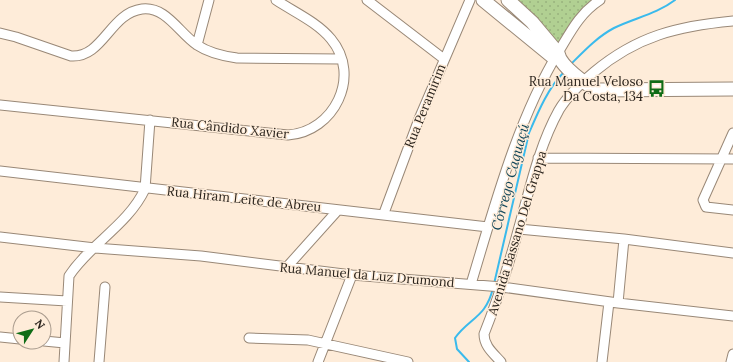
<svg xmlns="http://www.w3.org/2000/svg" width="733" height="362" viewBox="0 0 733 362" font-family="Lora,serif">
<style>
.grass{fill:url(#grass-dots)}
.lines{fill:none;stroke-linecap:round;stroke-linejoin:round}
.stream{stroke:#3abaec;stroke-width:2}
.minor-casing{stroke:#987;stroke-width:11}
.secondary-casing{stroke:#987;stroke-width:15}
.minor{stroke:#fff;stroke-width:9}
.secondary{stroke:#fff;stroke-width:13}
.labels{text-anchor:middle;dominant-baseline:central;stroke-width:3;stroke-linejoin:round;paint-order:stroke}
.poi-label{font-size:13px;fill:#2b241d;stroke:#feecd9;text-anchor:end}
.street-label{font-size:13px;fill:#2b241d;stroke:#feecd9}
.water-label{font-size:14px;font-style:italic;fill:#0e4458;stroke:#feecd9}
</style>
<defs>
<pattern id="grass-dots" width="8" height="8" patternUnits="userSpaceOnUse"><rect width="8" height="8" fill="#b1d092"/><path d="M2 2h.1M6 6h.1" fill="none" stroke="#98b27d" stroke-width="1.8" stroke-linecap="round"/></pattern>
</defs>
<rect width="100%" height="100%" fill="#feecd9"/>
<path class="grass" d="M513 0H592L593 3 558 51Z"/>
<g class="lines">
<path class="stream" d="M571 64C584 51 597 37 614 28 634 18 657 14 675 0
M494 284 529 133C538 112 548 88 564 72
M469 362 457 349 455 338C469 318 486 318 493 288"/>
<defs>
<path id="minor" d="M367 0 444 59
M0 33 16 37 71 56C103 58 110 13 142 9 166 6 179 33 197 45 209 53 222 56 237 58L341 59
M197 45 209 0
M0 105 288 135C334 132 362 76 331 39 317 22 294 12 276 0
M733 133 703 200 706 207 733 210
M538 158 733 159
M0 171 488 227
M384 213 419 119 470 0
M519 229 624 239 733 253
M0 237 95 248 201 256 352 275 502 287 618 303 733 316
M286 268 338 210
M471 284C494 208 517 120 559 51 571 31 580 13 600 0
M0 297 67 301
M618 303 624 239
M0 337 20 339
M249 338 308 340 408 362
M44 341 65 343
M64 362 69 276C90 244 128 225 145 189L150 120
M99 362 105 287
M318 362 352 275
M501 362C493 353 484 346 484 334 498 299 509 264 519 227 530 188 539 146 559 110 568 95 581 83 594 72 637 36 678 26 733 21
M602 362 609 302
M731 362 733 354"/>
<path id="secondary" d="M483 0 554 58H557
M508 0 532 22 558 53C560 66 586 85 598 90L733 89"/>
</defs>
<use href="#minor" class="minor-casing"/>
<use href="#secondary" class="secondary-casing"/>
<use href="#minor" class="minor"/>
<use href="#secondary" class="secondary"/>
</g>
<defs>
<symbol id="bus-bare" viewBox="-9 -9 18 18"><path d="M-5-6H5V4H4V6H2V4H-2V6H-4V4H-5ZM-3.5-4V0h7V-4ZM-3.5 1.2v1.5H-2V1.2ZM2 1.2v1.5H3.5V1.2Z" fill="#0f6c16" stroke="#feecd9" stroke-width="2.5" paint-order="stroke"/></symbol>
</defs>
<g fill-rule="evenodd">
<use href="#bus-bare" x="644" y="76" width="25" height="25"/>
</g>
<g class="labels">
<g class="poi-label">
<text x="643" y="81">Rua Manuel Veloso<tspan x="643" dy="15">Da Costa, 134</tspan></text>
</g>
<g class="street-label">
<text transform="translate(425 106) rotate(-68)">Rua Peramirim</text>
<text transform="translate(230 128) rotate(6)">Rua Cândido Xavier</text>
<text transform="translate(244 199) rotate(6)">Rua Hiram Leite de Abreu</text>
<text transform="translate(517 233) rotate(-73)">Avenida Bassano Del Grappa</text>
<text transform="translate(367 275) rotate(5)">Rua Manuel da Luz Drumond</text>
</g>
<g class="water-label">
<text transform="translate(510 177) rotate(-75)">Córrego Caguaçú</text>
</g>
</g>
<g transform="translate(32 330) rotate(54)"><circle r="19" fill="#feecd9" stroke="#aa9c8e"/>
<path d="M0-3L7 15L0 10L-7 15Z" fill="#0f6c16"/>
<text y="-6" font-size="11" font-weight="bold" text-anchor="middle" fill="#2b241d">N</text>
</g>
</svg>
